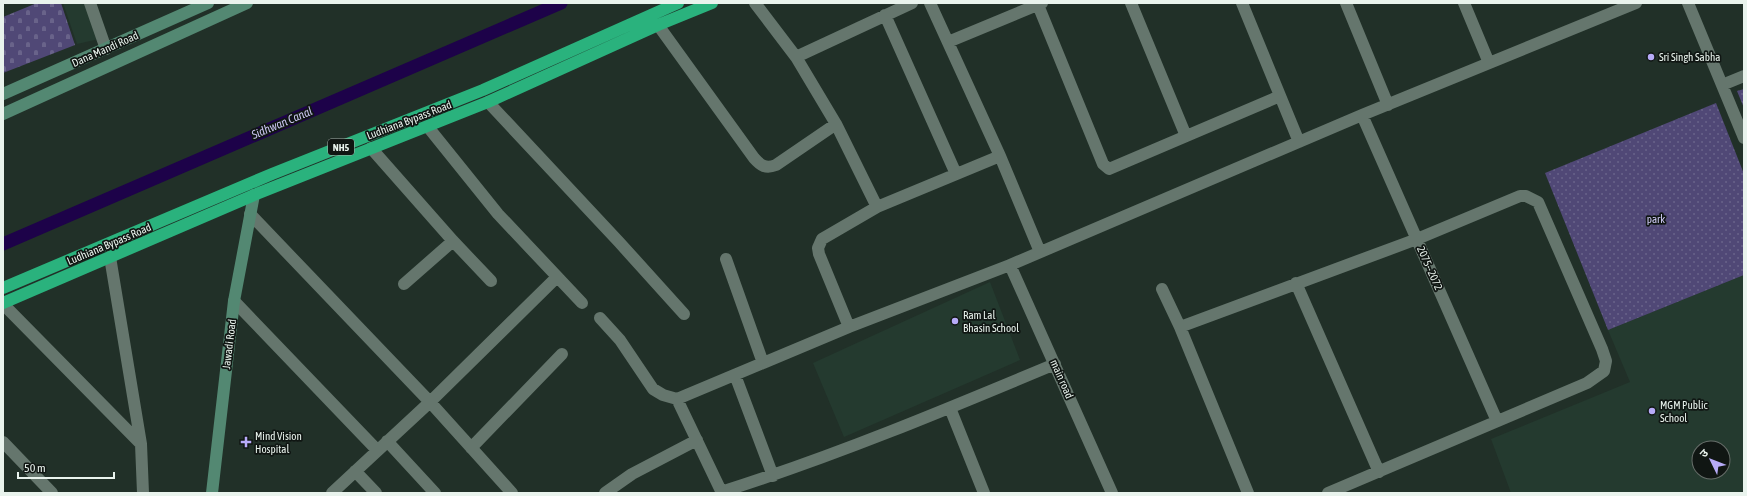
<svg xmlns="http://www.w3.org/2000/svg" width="1747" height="496" viewBox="0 0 1747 496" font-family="'Asap Condensed','Noto Sans Devanagari',sans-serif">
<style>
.built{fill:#243a2f;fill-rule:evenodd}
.grass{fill:url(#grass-dots)}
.cemetery{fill:url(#cemetery-stones)}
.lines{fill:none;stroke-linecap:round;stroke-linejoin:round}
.canal{stroke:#1d0249;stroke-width:13}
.street{stroke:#65766d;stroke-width:12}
.secondary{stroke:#538872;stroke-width:12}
.highway{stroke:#2ab27d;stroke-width:12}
.poi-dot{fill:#b7abf8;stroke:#101613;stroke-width:1.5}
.labels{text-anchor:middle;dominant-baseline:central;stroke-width:3.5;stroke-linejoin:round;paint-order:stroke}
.shield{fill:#101613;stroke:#a8b1ac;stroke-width:1}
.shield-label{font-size:10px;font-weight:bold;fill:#e9f3ed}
.street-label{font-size:11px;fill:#e9f3ed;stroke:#101613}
.poi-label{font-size:11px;fill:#e9f3ed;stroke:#101613;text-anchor:start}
.park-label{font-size:11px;fill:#d1ccf7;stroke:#101613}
.water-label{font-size:12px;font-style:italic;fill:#c9c4ef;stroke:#101613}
</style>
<defs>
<pattern id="grass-dots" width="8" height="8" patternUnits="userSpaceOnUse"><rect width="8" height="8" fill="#504876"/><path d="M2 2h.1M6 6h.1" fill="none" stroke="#69638a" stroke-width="1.8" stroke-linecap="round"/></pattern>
<pattern id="cemetery-stones" width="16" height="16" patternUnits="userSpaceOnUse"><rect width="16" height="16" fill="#504876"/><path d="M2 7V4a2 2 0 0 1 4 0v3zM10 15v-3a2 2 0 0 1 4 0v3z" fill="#69638a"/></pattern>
</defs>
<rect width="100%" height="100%" fill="#213028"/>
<path class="built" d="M63 3H87L99 39 77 44Z
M1744 275V489L1740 493H1511L1491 439 1630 382 1608 330ZM1699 448H1723V472H1699Z
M990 282 1020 360 844 437 813 363Z"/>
<path class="grass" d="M1744 89V108L1737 91Z
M1716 103 1744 174V275L1608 330 1545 173Z"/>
<path class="cemetery" d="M37 3H61L75 45 3 73V17Z"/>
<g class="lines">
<path class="canal" d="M3 244 561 3"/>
<path class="street" d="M90 3 106 49
M755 3 796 57
M930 3 1000 156 1040 252
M1131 3 1186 136
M1242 3 1299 142
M1346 3 1388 105
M1464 3 1489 63
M1688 3 1744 138
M1038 5 1103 164 1109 169 1280 96
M885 15 956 174
M658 25 754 158C761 166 766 169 776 165L836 124
M948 42 1042 3
M1722 85 1744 76
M488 102 619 242 684 314
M1362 115 1497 421
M428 127 498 214 582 303
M371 148 453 241 491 281
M877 207 836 124 796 57 912 3
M250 214 430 402 512 493
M110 257 141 444 143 493
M726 259 763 363
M1010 265 1112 493
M1296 283 1379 472
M404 284 453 241
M1162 289 1180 327 1248 493
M234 301 377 450
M3 304 141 444
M600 318 620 340 653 389 663 395 677 399 849 327 1010 265 1362 115 1636 3
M849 327 819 254 818 248 822 239 877 207 1000 156
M1180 327 1417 239 1520 196H1526L1538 202 1602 349 1606 361 1604 371 1587 383 1328 493
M735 375 773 476
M677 399 722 493
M950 408 984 493
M387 441 435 493
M3 442 52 493
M471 448 562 354
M355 471 376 493
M721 492C835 456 945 410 1055 364
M332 493 430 402 556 278
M605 493 632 474 697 440"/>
<path class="secondary" d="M3 94 208 3
M3 114 247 3
M212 493 234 301 254 195"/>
<path class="highway" d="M3 288 272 174 483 90 678 3
M3 303 254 195 488 102 658 25 712 3"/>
</g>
<g class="poi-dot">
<circle cx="1651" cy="57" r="4"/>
<circle cx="955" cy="321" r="4"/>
<circle cx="1652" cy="411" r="4"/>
<path d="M244 436h4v4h4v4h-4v4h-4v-4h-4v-4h4z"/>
</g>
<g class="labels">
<rect class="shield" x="328" y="139" width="26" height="16" rx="3"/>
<g class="shield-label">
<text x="341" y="147">NH5</text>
</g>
<g class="street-label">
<text transform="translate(105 49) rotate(-24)">Dana Mandi Road</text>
<text transform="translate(409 120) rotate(-21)">Ludhiana Bypass Road</text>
<text transform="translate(109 244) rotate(-23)">Ludhiana Bypass Road</text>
<text transform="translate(1430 268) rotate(66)">2075--2072</text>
<text transform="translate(229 344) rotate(-83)">Jawadi Road</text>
<text transform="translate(1062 379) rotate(66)">main road</text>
</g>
<g class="poi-label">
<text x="1659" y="57">Sri Singh Sabha</text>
<text x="963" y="315">Ram Lal<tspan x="963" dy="13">Bhasin School</tspan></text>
<text x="1660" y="405">MGM Public<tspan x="1660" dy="13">School</tspan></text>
<text x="255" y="436">Mind Vision<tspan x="255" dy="13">Hospital</tspan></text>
</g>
<g class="park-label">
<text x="1656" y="219">park</text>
</g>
<g class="water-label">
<text transform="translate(282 123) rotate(-23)">Sidhwan Canal</text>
</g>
</g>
<rect width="1747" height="496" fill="none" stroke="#e9f3ed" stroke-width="8"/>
<g transform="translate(1711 460) rotate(313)"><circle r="19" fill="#101613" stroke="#676e6a"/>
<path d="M0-3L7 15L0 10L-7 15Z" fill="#b7abf8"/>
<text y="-6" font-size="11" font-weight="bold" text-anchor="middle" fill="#e9f3ed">उ</text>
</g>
<path d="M18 472v6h96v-6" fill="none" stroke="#e9f3ed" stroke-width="2"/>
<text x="24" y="472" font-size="12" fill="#e9f3ed" stroke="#101613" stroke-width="3" paint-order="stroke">50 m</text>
</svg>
